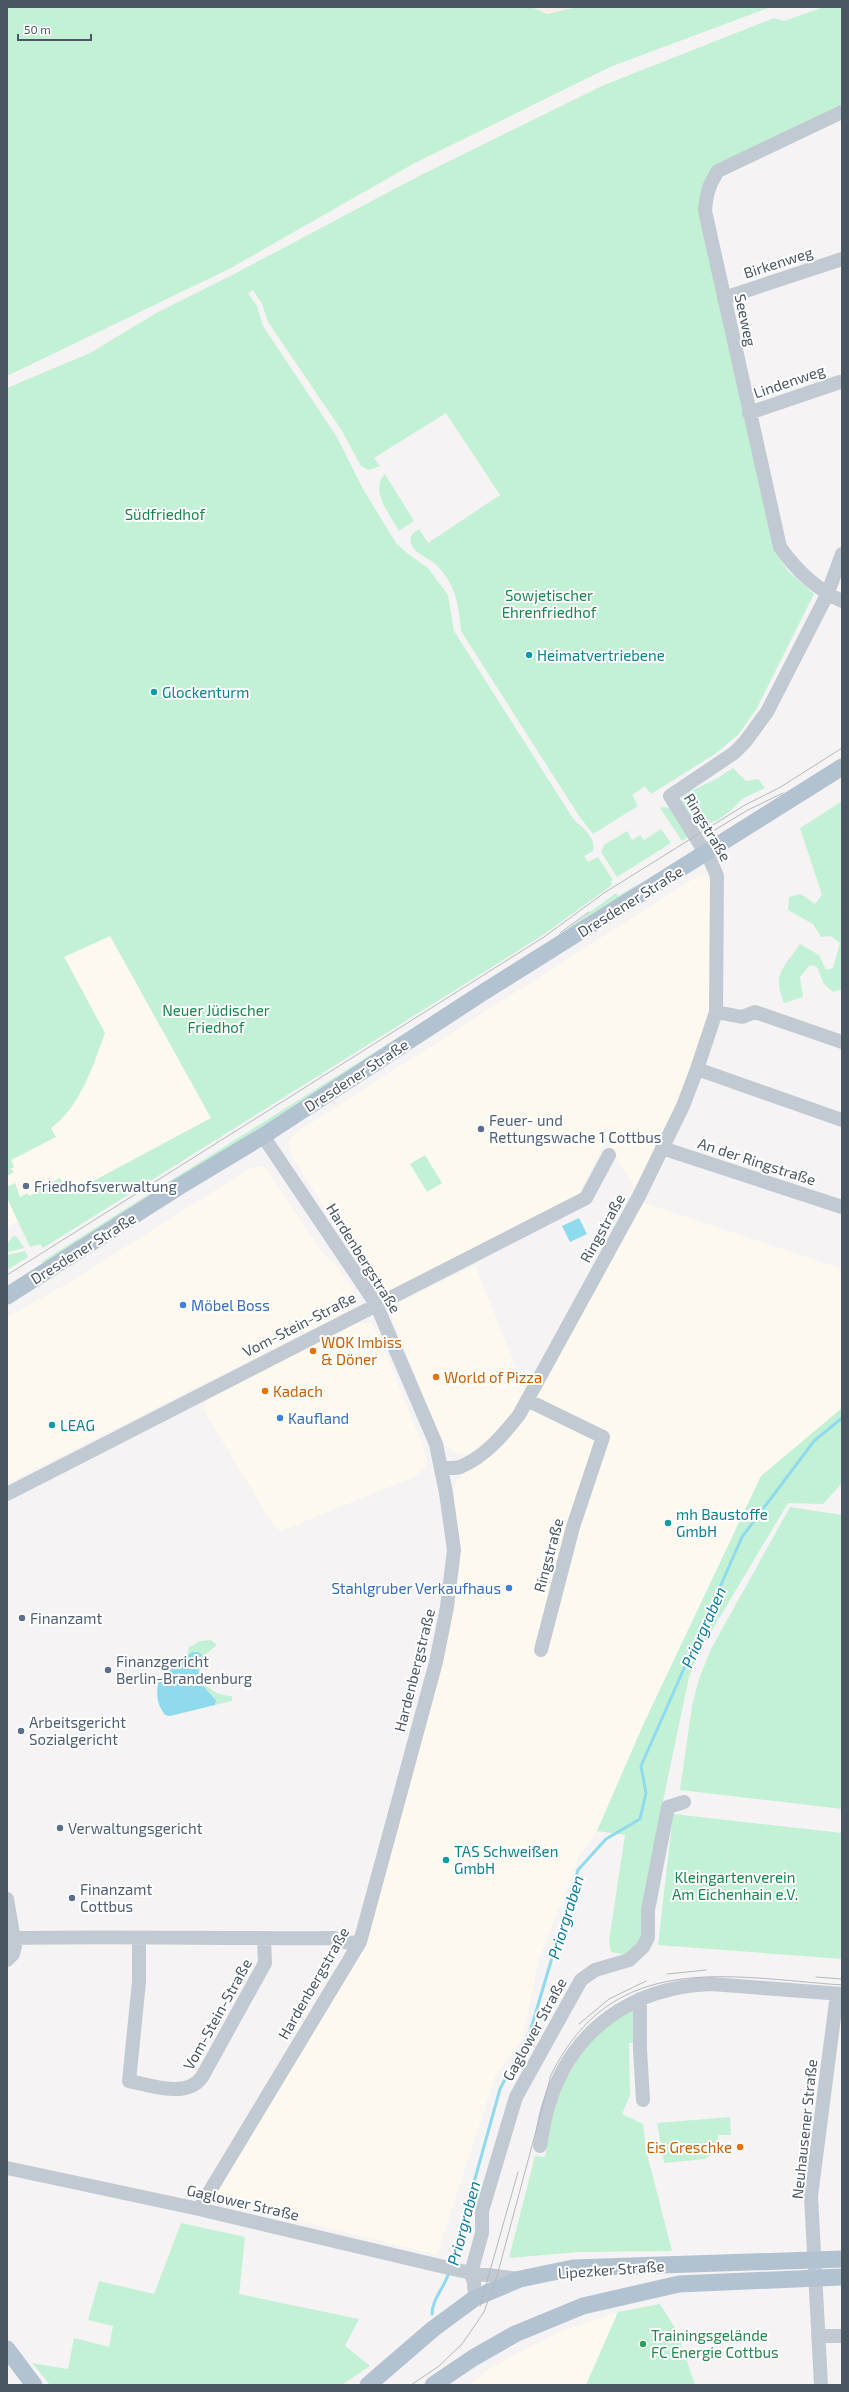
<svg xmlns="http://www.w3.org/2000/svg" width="849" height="2392" viewBox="0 0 849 2392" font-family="'Exo 2',sans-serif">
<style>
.commercial{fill:#fdf9ef}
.green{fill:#c3f1d5}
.sand{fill:#f5f0e5}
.water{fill:#90daee}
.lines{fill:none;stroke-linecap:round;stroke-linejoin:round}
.stream{stroke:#90daee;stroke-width:3}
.minor{stroke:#c1cad2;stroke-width:14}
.major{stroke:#b3c2d1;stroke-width:17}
.tram{stroke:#b5b8bd;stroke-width:1}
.culture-dot{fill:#0f9aa8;stroke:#fff;stroke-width:1.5}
.service-dot{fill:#5c6f8a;stroke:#fff;stroke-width:1.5}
.shop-dot{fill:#3f7fe0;stroke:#fff;stroke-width:1.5}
.food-dot{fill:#e8710a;stroke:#fff;stroke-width:1.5}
.leisure-dot{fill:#2e9e5b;stroke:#fff;stroke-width:1.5}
.labels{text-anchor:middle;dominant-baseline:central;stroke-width:4;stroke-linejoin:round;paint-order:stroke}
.street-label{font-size:15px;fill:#4a5661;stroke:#fff}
.park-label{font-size:15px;fill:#17864f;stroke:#fff}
.culture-label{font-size:15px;fill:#0d838f;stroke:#fff;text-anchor:start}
.service-label{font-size:15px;fill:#4e5e75;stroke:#fff;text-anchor:start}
.shop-label{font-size:15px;fill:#366cbe;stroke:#fff;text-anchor:start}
.food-label{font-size:15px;fill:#c56008;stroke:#fff;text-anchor:start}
.leisure-label{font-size:15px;fill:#27864d;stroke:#fff;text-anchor:start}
.water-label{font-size:16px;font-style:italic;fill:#0c7c9b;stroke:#fff}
</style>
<rect width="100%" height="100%" fill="#f5f3f3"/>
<path class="commercial" d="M701 874 713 881 711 1010 693 1068 636 1191 606 1139 578 1196 386 1292 376 1288 292 1157 289 1142 295 1133Z
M110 936 211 1118 7 1227V1160L58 1123 87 1082 105 1033 64 956Z
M260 1166 267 1169 323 1253 336 1265 357 1297 348 1311 7 1483V1317L67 1284 250 1168Z
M641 1202 842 1269V1408L761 1476 644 1723 597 1831 580 1854 539 1960 522 2039 495 2077 437 2255 222 2202 216 2189 361 1947 439 1665 453 1497 456 1481 500 1443Z
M475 1265 526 1393 504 1426 468 1455 452 1452 441 1440 391 1315 395 1304Z
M357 1323H372L378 1334 422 1444 427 1459 425 1468 414 1477 281 1531 274 1527 203 1409 209 1397Z
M618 2312 586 2385H468L492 2367 559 2332Z"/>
<path class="green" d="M7 7H532L547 14 577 7H771L610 67 413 164 229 269 7 376Z
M824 7H842V105L715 167 702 192 775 551 788 571 814 594 757 708 738 735 715 754 651 794 645 786 632 795 638 806 593 834 579 816 461 631C459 605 455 581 434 563 424 555 405 550 412 534L419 529 428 543 500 495 446 413 374 458 380 466 369 470 361 466 342 431 268 322 262 304 253 290 248 293 257 306 263 326 338 439 363 489 396 543 408 554 428 568 448 595 454 631 574 820C582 826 597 839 593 851L584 856 588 862 598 857 613 880 610 882 612 885 543 935 43 1248 40 1244 30 1247 7 1198V1187L15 1183 20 1197 28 1193 29 1196 39 1191 31 1175 39 1189 60 1178 69 1194 211 1118 110 936 64 957 105 1033C93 1066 80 1107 51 1128L56 1137 11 1160 14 1167 11 1169 14 1172 7 1176V388L90 353 158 312 238 272 421 175 604 85 774 18 784 21Z
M385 474 414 521 399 531C390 515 369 489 385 474Z
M733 768 746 781 758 779 765 788 742 799 730 811 718 820 699 827 689 818 680 804 683 795 718 778Z
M841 802 842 989 833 992 824 984 817 967 810 965 800 977 803 997 784 1003C772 973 784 968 800 944L819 955 826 970 833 968 840 943 831 936 821 937 813 924 788 910 789 897 801 894 815 904 822 895 800 828Z
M664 807 670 808 690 836 682 841 660 808Z
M661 829 671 843 617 877 601 852 604 845 627 831 632 840 640 835 644 840Z
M638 884 612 906 45 1263 41 1262 548 943 616 893 618 896Z
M425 1155 442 1183 427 1192 410 1164Z
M13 1236 17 1237 24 1248 7 1252V1244Z
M25 1251 28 1257 7 1270V1255Z
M842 1408V1483L823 1504 788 1503 700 1650 689 1677 662 1806 642 1936 639 1946 628 1955 611 1952 609 1941 625 1835 597 1831 644 1723 761 1476Z
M790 1507 842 1515V1809L680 1790 692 1706 699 1679 711 1649Z
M211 1640 217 1645C213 1648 208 1652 205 1656 190 1677 211 1696 232 1696V1701L215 1705 216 1700C201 1682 194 1679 202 1655L187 1656 189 1647 200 1641Z
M673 1814 842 1833V1959L658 1945Z
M633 2006 635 2043H629L630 2095 622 2114 643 2124 646 2150 672 2251 579 2252 509 2258 535 2156 545 2157 554 2107 566 2079 590 2038Z
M730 2117 731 2135H718L717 2151 705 2159 664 2163 657 2123Z
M181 2223 245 2237 239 2294 359 2319 345 2346 370 2366 342 2385H50L32 2363 68 2369 74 2338 109 2347 113 2326 88 2320 99 2281 154 2294Z
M660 2304 677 2331 695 2385H586L618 2312Z"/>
<path class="sand" d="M532 7H577L547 14Z"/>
<path class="water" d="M579 1218 587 1234 570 1242 562 1226Z
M192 1652H198L202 1655C194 1679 201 1683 216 1700L215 1705 170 1716 165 1715C156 1703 156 1693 159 1679Z"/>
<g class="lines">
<path class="stream" d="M451 2265 500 2089 530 2032 578 1870 606 1839 640 1819 646 1793 641 1766 742 1537 814 1441 842 1418
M432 2314C432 2299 445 2287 449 2272"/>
<path class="minor" d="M842 112 718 171C709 184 706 195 705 211L780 547C796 570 816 589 842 601
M724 298 842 259
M749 413 840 382
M716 1012 742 1017 755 1012 842 1042
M697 1069 842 1120
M662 1148 842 1207
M527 1400 603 1437 573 1527 541 1650
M441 1469C447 1467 454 1469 460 1467 485 1457 503 1435 519 1415L639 1196 683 1106 697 1069 716 1012 717 876 711 862 670 796 734 753 745 742 767 712 827 595 842 554
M7 1494 586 1198 609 1155
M7 1899 15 1946 13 1954 7 1960
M15 1938C121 1936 228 1939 334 1938L348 1943 360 1942
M139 1938V1982L129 2081C150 2085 187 2099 202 2077L265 1963 264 1939
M640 1999V2050L643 2100
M540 2146C543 2133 544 2118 549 2104 572 2029 633 1987 711 1984L842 1994
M7 2168 199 2209 436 2265 471 2273 520 2279
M199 2209 360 1942 436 1662 447 1607 454 1550 446 1493 436 1444 376 1304 263 1136
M475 2298 474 2283 471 2273 482 2233V2211L516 2097 581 1980 595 1970 629 1960 643 1947 648 1937V1910L668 1807 684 1802
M818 2336H842
M821 2385 811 2196 837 1994"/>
<path class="major" d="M7 1296 180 1186 263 1136 482 993 842 767
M7 2349 34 2385
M368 2385 433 2329 475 2298 520 2279 573 2268 842 2259
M433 2385 473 2358 515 2334 583 2306 679 2284 842 2277"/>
<path class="tram" d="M713 831 748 810 783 793
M560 933 589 912
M7 1275 544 937 604 893 745 805 779 788 842 748
M667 1974 706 1970
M816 1977 842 1979
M579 2024 609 1999 646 1981
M480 2306 518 2172
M411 2385 439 2366 462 2344 484 2312 497 2276 551 2075C613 1949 727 1977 842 1985"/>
</g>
<g class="culture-dot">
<circle cx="529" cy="655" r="4"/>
<circle cx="154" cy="692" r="4"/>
<circle cx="52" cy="1425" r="4"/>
<circle cx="668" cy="1523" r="4"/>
<circle cx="446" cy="1860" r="4"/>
</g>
<g class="service-dot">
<circle cx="481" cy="1129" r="4"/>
<circle cx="26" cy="1186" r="4"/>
<circle cx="22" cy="1618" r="4"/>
<circle cx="108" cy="1670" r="4"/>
<circle cx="21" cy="1731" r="4"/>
<circle cx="60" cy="1828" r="4"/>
<circle cx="72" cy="1898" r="4"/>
</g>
<g class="shop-dot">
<circle cx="183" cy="1305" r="4"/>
<circle cx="280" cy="1418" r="4"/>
<circle cx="509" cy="1588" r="4"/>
</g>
<g class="food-dot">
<circle cx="313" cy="1351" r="4"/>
<circle cx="436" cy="1377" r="4"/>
<circle cx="265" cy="1391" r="4"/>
<circle cx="740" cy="2147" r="4"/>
</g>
<circle class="leisure-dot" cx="643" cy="2344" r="4"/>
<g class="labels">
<g class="street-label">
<text transform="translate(778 262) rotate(-18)">Birkenweg</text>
<text transform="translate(746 320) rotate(78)">Seeweg</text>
<text transform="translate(789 381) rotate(-19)">Lindenweg</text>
<text transform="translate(708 827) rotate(59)">Ringstraße</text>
<text transform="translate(630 901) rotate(-32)">Dresdener Straße</text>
<text transform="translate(356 1075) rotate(-33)">Dresdener Straße</text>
<text transform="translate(757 1161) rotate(18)">An der Ringstraße</text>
<text transform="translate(602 1228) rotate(-61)">Ringstraße</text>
<text transform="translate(83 1248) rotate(-32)">Dresdener Straße</text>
<text transform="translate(364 1258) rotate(58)">Hardenbergstraße</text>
<text transform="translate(299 1324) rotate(-27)">Vom-Stein-Straße</text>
<text transform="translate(548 1555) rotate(-75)">Ringstraße</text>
<text transform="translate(414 1670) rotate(-76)">Hardenbergstraße</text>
<text transform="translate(313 1983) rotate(-60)">Hardenbergstraße</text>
<text transform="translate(217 2014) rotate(-61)">Vom-Stein-Straße</text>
<text transform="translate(534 2029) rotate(-61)">Gaglower Straße</text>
<text transform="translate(804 2129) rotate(-84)">Neuhausener Straße</text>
<text transform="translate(243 2202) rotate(13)">Gaglower Straße</text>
<text transform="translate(611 2269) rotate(-4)">Lipezker Straße</text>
</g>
<g class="park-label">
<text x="165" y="514">Südfriedhof</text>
<text x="549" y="595">Sowjetischer<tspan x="549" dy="17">Ehrenfriedhof</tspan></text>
<text x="216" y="1010">Neuer Jüdischer<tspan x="216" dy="17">Friedhof</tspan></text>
<text x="735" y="1877">Kleingartenverein<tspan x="735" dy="17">Am Eichenhain e.V.</tspan></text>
</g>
<g class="culture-label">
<text x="537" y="655">Heimatvertriebene</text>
<text x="162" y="692">Glockenturm</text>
<text x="60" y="1425">LEAG</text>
<text x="676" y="1514">mh Baustoffe<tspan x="676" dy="17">GmbH</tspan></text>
<text x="454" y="1851">TAS Schweißen<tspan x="454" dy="17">GmbH</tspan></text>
</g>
<g class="service-label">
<text x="489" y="1120">Feuer- und<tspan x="489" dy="17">Rettungswache 1 Cottbus</tspan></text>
<text x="34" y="1186">Friedhofsverwaltung</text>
<text x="30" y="1618">Finanzamt</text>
<text x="116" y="1661">Finanzgericht<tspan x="116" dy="17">Berlin-Brandenburg</tspan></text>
<text x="29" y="1722">Arbeitsgericht<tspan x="29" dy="17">Sozialgericht</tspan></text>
<text x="68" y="1828">Verwaltungsgericht</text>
<text x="80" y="1889">Finanzamt<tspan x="80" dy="17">Cottbus</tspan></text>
</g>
<g class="shop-label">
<text x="191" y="1305">Möbel Boss</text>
<text x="288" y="1418">Kaufland</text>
<text x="501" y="1588" text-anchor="end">Stahlgruber Verkaufhaus</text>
</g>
<g class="food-label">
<text x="321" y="1342">WOK Imbiss<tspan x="321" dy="17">&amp; Döner</tspan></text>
<text x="444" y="1377">World of Pizza</text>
<text x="273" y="1391">Kadach</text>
<text x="732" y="2147" text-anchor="end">Eis Greschke</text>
</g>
<g class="leisure-label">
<text x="651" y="2335">Trainingsgelände<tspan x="651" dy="17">FC Energie Cottbus</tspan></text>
</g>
<g class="water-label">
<text transform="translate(703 1627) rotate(-66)">Priorgraben</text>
<text transform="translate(565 1917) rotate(-73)">Priorgraben</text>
<text transform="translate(463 2223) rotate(-75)">Priorgraben</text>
</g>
</g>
<rect width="849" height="2392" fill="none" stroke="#4a5661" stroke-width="16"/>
<path d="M18 34v6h73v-6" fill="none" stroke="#4a5661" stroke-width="2"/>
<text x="24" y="34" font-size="12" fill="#4a5661" stroke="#ffffff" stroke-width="3" paint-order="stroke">50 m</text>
</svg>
